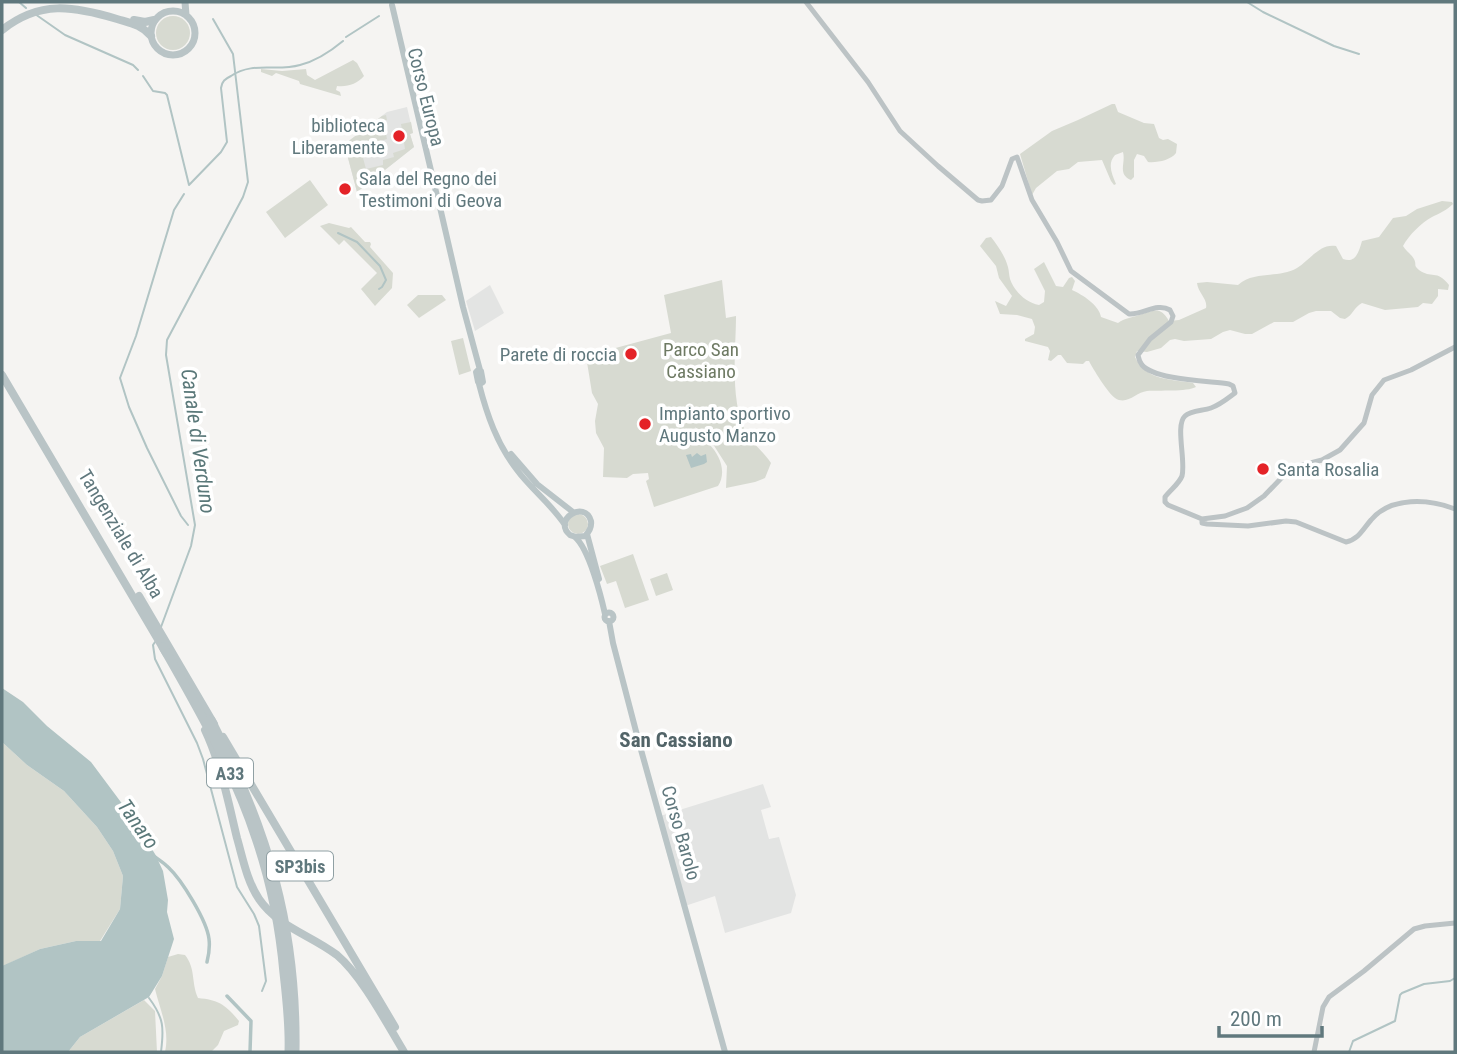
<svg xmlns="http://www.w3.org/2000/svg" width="1457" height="1054" viewBox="0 0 1457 1054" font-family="'Roboto Condensed',sans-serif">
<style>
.built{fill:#e3e4e3}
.green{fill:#d7dad1}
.water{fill:#b1c4c4}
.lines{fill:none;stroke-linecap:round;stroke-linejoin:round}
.stream{stroke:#b1c4c4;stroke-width:2}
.canal{stroke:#b1c4c4;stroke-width:3.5}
.tertiary{stroke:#bcc3c5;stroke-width:5}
.secondary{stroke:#b9c4c6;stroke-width:6}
.primary{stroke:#b9c4c6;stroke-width:7}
.trunk{stroke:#b9c4c6;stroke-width:8}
.motorway{stroke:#b9c4c6;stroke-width:9}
.poi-dot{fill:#e42328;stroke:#fff;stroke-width:2.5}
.labels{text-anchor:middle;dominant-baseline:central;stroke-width:7;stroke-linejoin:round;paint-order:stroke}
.shield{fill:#fff;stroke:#90a0a4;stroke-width:2}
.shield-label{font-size:18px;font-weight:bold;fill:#60787d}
.street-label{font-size:19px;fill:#60787d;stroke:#fff}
.poi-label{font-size:19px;fill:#60787d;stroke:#fff;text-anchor:start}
.park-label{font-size:19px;fill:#6e7a63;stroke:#fff}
.water-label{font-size:21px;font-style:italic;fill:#5a7879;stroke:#fff}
.neighbourhood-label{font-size:21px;font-weight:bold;fill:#526468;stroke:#fff}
</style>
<rect width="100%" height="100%" fill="#f5f4f2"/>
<path class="built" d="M407 107 413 133 410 134 414 147 357 192 348 158 349 155 346 143 387 112Z
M490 285 504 313 475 331 466 301Z
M763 784 771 807 761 810 769 839 779 837 796 895 791 913 725 933 715 896 682 907 657 817Z"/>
<path class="green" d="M156 33a17 17 0 1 1 34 0a17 17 0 1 1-34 0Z
M353 60 357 63 364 76C357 84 348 87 337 86L336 90 340 92 341 96 300 84 299 81 276 73 272 76 261 72V69L282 71 306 69 307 75 315 80Z
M1112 104H1115L1118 112 1144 123 1154 124 1159 138 1163 140 1168 139 1177 144 1176 153C1171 160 1157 163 1148 162L1144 156 1137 154 1134 160V177L1131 180C1117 174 1126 163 1123 152L1115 155C1107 164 1112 174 1116 184L1114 185 1111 181 1102 160 1078 162 1069 169 1057 171 1036 188 1032 195 1020 154 1052 131 1078 120Z
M386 115 387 120 373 124V126L376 135 386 134 387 139 373 143 376 154 363 158 366 169 383 165V160L394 157 393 153 405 149 401 124 411 122 413 133 410 134 414 147 357 192 348 158 349 155 346 143 382 116Z
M310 180 328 205 285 238 266 212Z
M1442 201 1452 202 1453 204C1447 210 1440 213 1432 217 1421 223 1409 235 1403 246 1406 251 1411 254 1414 259 1417 265 1413 265 1419 270 1431 279 1437 269 1449 285L1448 290 1438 289V296L1432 304 1423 303 1418 307 1385 310 1362 303C1354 307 1353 315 1345 319L1340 318 1331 311H1316L1309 313 1293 322H1274L1252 334H1245L1230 330 1223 332 1211 339 1184 341 1175 339 1170 340 1161 348 1147 352 1137 351 1135 357C1146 381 1171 379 1193 383L1196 387C1187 392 1158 390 1147 391 1136 392 1127 406 1115 398 1108 393 1093 369 1089 361H1086L1083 364 1067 363 1061 355H1058L1051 361 1048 360 1050 351 1048 347 1025 341V339L1034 334 1035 327 1032 319 1017 315 1000 314 995 301 1006 306 1012 296 999 278 996 266 980 246 986 238 991 237C998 246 1005 256 1008 267 1009 271 1009 275 1010 279 1014 291 1026 303 1039 305L1044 302 1045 291 1034 269 1044 262 1056 286 1063 287 1069 278 1072 277 1075 281 1072 290C1083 295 1099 305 1101 317L1118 323C1125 318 1131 318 1139 315 1153 311 1160 305 1169 321L1179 320 1206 308C1208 299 1198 293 1197 283L1207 282 1238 285C1255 270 1278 279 1297 268 1310 260 1320 243 1336 246L1343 259C1356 264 1359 251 1362 241L1379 237 1393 218 1406 216 1417 209Z
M329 223 349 228 351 227 365 242H370L371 244 370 247 393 273 392 288 375 306 361 289 377 273 344 240 339 245 320 226Z
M722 280 726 318 736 316C736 350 729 403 747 434 754 445 764 452 771 463L765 478 755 482 726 488 727 466 711 441 695 427C698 435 703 438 709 444 720 455 727 472 718 486L654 507 646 481 649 479 648 473 633 474 627 478 603 477 604 448 596 433 595 421 598 404 592 393 586 356 671 333 664 295Z
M418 295H442L446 300 419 318 407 305Z
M463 338 471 371 459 375 451 341Z
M568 524a10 10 0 1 1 20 0a10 10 0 1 1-20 0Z
M633 554 649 600 625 608 616 581 607 584 600 566Z
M667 573 673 590 656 596 650 579Z
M2 742 27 765 64 791 97 827 113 851 123 876 120 909 100 941H76L40 949 3 966Z
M178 954 185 955C196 969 191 982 198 998 219 1000 226 1005 239 1021L238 1025 224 1031 218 1045 211 1052H165C170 1030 160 1010 155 989L162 976 168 957Z
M144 1000 155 1011 157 1052H68L80 1037Z"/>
<path class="water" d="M697 453 701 456 706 454 707 462 704 464 691 468 686 455 691 454 692 457Z
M2 688 23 702 47 726 91 762 132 817 155 854 163 871 168 900 167 912 174 939 162 976 149 997 80 1037 68 1052H2V966L40 949 76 941H101L120 909 123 876 113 851 97 827 64 791 27 765 2 742Z"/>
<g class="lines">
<path class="stream" d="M19 2 26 8
M1247 2 1263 12 1334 46 1359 54
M35 14 65 35 133 65 138 70
M346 37 379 16
M143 76 153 91 165 93 167 95 189 185 221 152 227 142 221 88C222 81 225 79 231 76 253 61 276 72 300 65 316 61 331 51 343 41
M184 194 174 210 136 336 120 378 129 407 147 448 181 516 188 525
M338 233 357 242 380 266 386 280 382 287 379 289
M161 627 191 546 195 525 166 355 167 340 243 197 248 182 233 54 213 19
M155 642 153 645 155 659 197 743 203 759 237 887 254 914 259 926 266 981 262 991
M149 998C164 1018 164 1028 161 1052
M1349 1052 1353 1041 1395 1021 1400 995 1402 993 1424 984 1450 981 1455 978"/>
<path class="canal" d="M154 856C159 860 164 863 168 867 182 880 207 921 209 939 210 947 209 954 207 962
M227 996 251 1021 250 1052"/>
<path class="tertiary" d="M806 2 868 82 900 131 938 166 978 200 982 201 991 200 1002 186 1012 159 1017 157 1032 200 1057 242 1071 271 1129 314C1143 315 1157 302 1170 310L1173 316 1171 322 1150 339 1138 355C1139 360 1139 361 1142 365 1155 380 1209 381 1229 384L1233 386 1235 393C1227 399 1220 405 1211 408 1203 411 1191 410 1185 416 1175 425 1186 461 1182 476 1179 484 1170 490 1165 497V502L1168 505 1202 519V523L1207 524 1248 526 1286 521 1296 522 1346 542C1359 539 1363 529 1371 520 1391 496 1429 499 1455 509
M1202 519 1225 516 1247 508 1264 496 1291 468 1322 460 1340 450 1364 423 1372 395 1384 380 1411 370 1455 347
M1314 1052 1323 1007 1329 997 1364 971 1414 929 1425 926 1455 923"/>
<path class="secondary" d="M392 5 437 196 440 198 439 203H436L433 202V198L437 196
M439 203 463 307 480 370
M478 370 481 371 483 382 480 384 478 382 476 372Z
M479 384C487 415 497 444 517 470 531 489 552 505 565 525
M511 454 537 484 573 512
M587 534 599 579
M575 537 585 536C589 532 592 528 591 521 585 499 552 520 570 535 572 536 574 536 575 537 589 549 601 596 605 614
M604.5 617a4.5 4.5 0 1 1 9 0a4.5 4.5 0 1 1-9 0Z
M609 621 613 643 638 739 725 1052"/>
<path class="primary" d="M185 2 186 15
M151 33a22 22 0 1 1 44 0a22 22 0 1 1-44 0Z"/>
<path class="trunk" d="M134 20 145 22 154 20
M2 30C40 0 73 6 117 19 130 23 142 25 151 36
M2 375 166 653
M139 596 214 724
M205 730C221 764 228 801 237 838 243 859 247 881 259 899 278 927 311 935 337 955 362 976 387 1024 404 1052
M223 737 395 1027"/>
<path class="motorway" d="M163 647C198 708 234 771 256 838 271 882 280 927 284 973 287 999 290 1025 289 1052
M211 720C268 830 297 928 295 1052"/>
</g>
<g class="poi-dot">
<circle cx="399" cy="136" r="7"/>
<circle cx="345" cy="189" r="7"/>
<circle cx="631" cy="354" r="7"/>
<circle cx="645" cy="424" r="7"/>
<circle cx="1263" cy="469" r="7"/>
</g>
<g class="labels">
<g class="shield">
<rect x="207" y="758.5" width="46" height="29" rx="5"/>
<rect x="267" y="851.5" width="66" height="29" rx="5"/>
</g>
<g class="shield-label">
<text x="230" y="773">A33</text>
<text x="300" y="866">SP3bis</text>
</g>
<g class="street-label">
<text transform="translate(426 97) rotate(76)">Corso Europa</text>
<text transform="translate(121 534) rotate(59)">Tangenziale di Alba</text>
<text transform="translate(681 833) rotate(74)">Corso Barolo</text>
</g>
<g class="poi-label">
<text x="385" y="125" text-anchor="end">biblioteca<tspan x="385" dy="22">Liberamente</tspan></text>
<text x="359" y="178">Sala del Regno dei<tspan x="359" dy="22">Testimoni di Geova</tspan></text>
<text x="617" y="354" text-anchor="end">Parete di roccia</text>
<text x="659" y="413">Impianto sportivo<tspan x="659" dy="22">Augusto Manzo</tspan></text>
<text x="1277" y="469">Santa Rosalia</text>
</g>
<g class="park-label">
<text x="701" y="349">Parco San<tspan x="701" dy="22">Cassiano</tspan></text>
</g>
<g class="water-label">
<text transform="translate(198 441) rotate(82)">Canale di Verduno</text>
<text transform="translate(138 824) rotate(55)">Tanaro</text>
</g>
<g class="neighbourhood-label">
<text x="676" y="740">San Cassiano</text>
</g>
</g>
<rect width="1457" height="1054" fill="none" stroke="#60787d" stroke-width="7"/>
<path d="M1219 1026v10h103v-10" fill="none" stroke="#60787d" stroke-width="3.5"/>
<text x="1230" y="1026" font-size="21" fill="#60787d" stroke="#ffffff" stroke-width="5" paint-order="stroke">200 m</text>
</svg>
